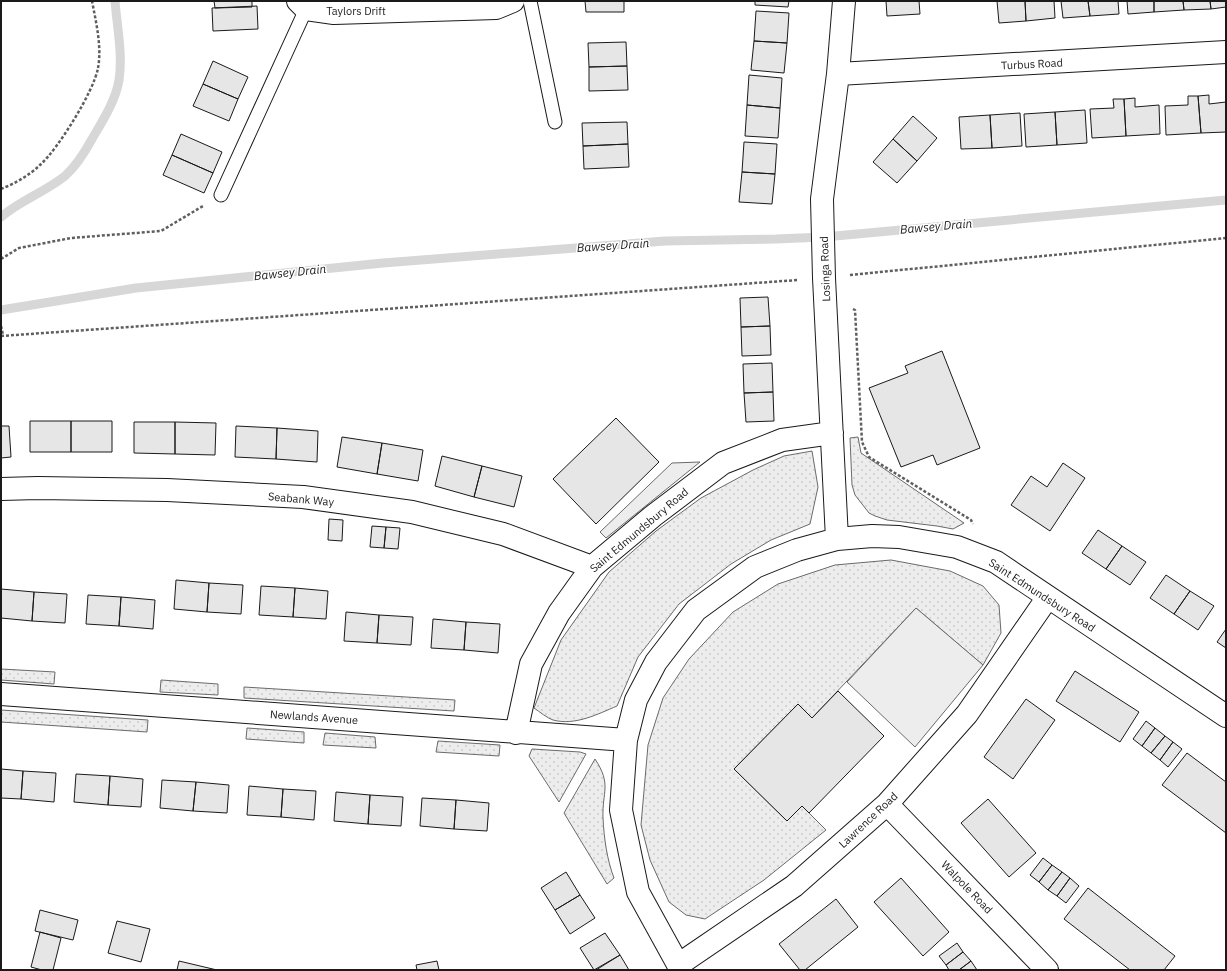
<svg xmlns="http://www.w3.org/2000/svg" width="1227" height="971" viewBox="0 0 1227 971" font-family="'IBM Plex Sans',sans-serif">
<style>
.grass{fill:url(#grass-dots);stroke:#6a6a6a}
.built{fill:#ededed;stroke:#6a6a6a}
.lines{fill:none;stroke-linecap:round;stroke-linejoin:round}
.stream{stroke:#d7d7d7;stroke-width:9}
.building{fill:#e6e6e6;stroke:#1a1a1a}
.service-casing{stroke:#1a1a1a;stroke-width:15}
.minor-casing{stroke:#1a1a1a;stroke-width:24}
.path{stroke:#5f5f5f;stroke-width:2.5;stroke-dasharray:3 2;stroke-linecap:butt}
.service{stroke:#fff;stroke-width:13}
.minor{stroke:#fff;stroke-width:22}
.labels{text-anchor:middle;dominant-baseline:central;stroke-width:3;stroke-linejoin:round;paint-order:stroke}
.street-label{font-size:11px;fill:#1a1a1a;stroke:#fff}
.water-label{font-size:12px;font-style:italic;fill:#1a1a1a;stroke:#fff}
</style>
<defs>
<pattern id="grass-dots" width="8" height="8" patternUnits="userSpaceOnUse"><rect width="8" height="8" fill="#ededed"/><path d="M2 2h.1M6 6h.1" fill="none" stroke="#cbcbcb" stroke-width="1.8" stroke-linecap="round"/></pattern>
</defs>
<rect width="100%" height="100%" fill="#fff"/>
<path class="grass" d="M858 437 861 453 964 523 953 529 937 526 887 520 875 516 869 513 855 495 852 485 850 438Z
M812 451 818 487 810 524 771 540 731 564 679 604 638 657 617 706C598 714 575 726 553 720 547 718 540 712 534 708L561 640 609 572 656 531 701 498 753 470 784 456Z
M891 560 950 571 983 586 999 605 1001 633 983 665 916 608 812 718 798 704 734 769 787 821 802 806 826 830 764 880 705 919 686 915 669 902 650 860 641 825 648 745 663 698 689 659 733 612 778 584 835 565Z
M1 669 55 672 54 684 1 680Z
M161 680 218 684V695L160 692Z
M244 687 455 700 454 711 244 698Z
M1 710 148 720 147 732 1 722Z
M247 728 304 732V743L246 739Z
M325 733 375 737 376 748 323 745Z
M438 741 500 745 499 756 436 752Z
M532 749 580 752 586 754 559 802 529 756Z
M595 759C612 785 602 791 603 818 604 838 607 860 614 878L607 884 564 813Z"/>
<path class="built" d="M700 462 606 538 600 532 672 463Z
M916 608 983 665 915 747 847 682Z"/>
<g class="lines">
<path class="stream" d="M1 217C21 200 45 192 65 176 75 167 86 150 92 139 102 122 116 100 119 80 123 54 117 27 115 1
M1 310 136 288 383 263 665 241 776 239 824 237 1226 200"/>
</g>
<path class="building" d="M214 1H252V7L215 8Z
M585 1H624V12H586Z
M755 1H789L788 7 755 5Z
M886 1H919L920 14 887 16Z
M997 1H1025L1026 21 999 23Z
M1025 1H1054L1055 18 1026 21Z
M1061 1H1088L1090 16 1063 18Z
M1088 1H1118L1119 14 1090 16Z
M1127 1H1154V12L1128 14Z
M1154 1H1183L1184 10 1154 12Z
M1183 1H1210L1211 9 1184 10Z
M1210 1H1226V7L1211 9Z
M257 6 258 29 213 31 212 8Z
M756 11 789 13 787 43 754 41Z
M754 41 787 43 784 73 751 70Z
M626 42 627 66 589 67 588 43Z
M213 61 248 77 238 99 203 84Z
M627 66 628 90 589 91V67Z
M749 75 782 78 780 108 747 105Z
M203 84 238 99 229 121 193 106Z
M1209 95V104L1226 102V132L1201 133 1198 96Z
M1188 96H1198L1201 133 1166 135 1165 106 1188 105Z
M1135 98V107L1159 105 1160 134 1126 136 1124 99Z
M1113 99H1124L1126 136 1092 138 1090 109 1114 108Z
M747 105 780 108 778 138 745 136Z
M1085 110 1087 143 1057 145 1055 112Z
M1055 112 1057 145 1026 147 1024 114Z
M1020 113 1022 146 992 148 990 115Z
M990 115 992 148 961 149 959 117Z
M913 116 937 138 917 161 893 139Z
M627 122 628 144 583 146 582 123Z
M181 134 222 152 213 173 172 155Z
M893 139 917 161 897 183 873 162Z
M744 142 777 144 775 174 742 172Z
M628 144 629 167 584 169 583 146Z
M172 155 213 173 204 193 163 175Z
M742 172 775 174 772 204 739 202Z
M768 297 770 326 741 327 740 298Z
M770 326 771 355 742 356 741 327Z
M942 351 980 448 937 465 933 455 901 467 869 388 908 373 905 366Z
M772 363 773 392 744 393 743 364Z
M773 392 774 421 746 422 744 393Z
M616 418 659 462 596 524 553 479Z
M30 421H71V452H30Z
M71 421H112V452H71Z
M134 422H175V454L134 453Z
M175 422 216 423 215 455 175 454Z
M1 426H9L11 457 1 458Z
M236 426 277 428 276 459 235 457Z
M277 428 318 431 317 462 276 459Z
M342 437 382 443 377 474 337 467Z
M382 443 423 450 418 481 377 474Z
M442 456 482 466 474 497 435 486Z
M1063 463 1085 478 1050 531 1011 505 1031 476 1047 487Z
M482 466 522 476 514 507 474 497Z
M329 519 343 520 342 541 328 540Z
M372 526 386 527 384 548 370 547Z
M386 527 400 528 398 549 384 548Z
M1098 530 1122 546 1106 569 1082 553Z
M1122 546 1146 562 1130 585 1106 569Z
M1166 575 1190 591 1174 614 1150 598Z
M176 580 209 583 207 612 174 609Z
M209 583 243 585 241 614 207 612Z
M261 586 295 588 293 617 259 615Z
M295 588 328 591 326 619 293 617Z
M1 589 34 592 32 621 1 618Z
M1190 591 1214 606 1198 630 1174 614Z
M34 592 67 594 65 623 32 621Z
M88 595 121 597 119 626 86 624Z
M121 597 155 600 153 629 119 626Z
M346 612 379 615 377 643 344 641Z
M379 615 413 617 411 645 377 643Z
M433 619 466 622 464 650 431 648Z
M466 622 500 624 498 653 464 650Z
M1226 629V648L1217 642Z
M1075 671 1139 712 1120 742 1056 701Z
M838 691 884 736 809 813 802 806 787 821 734 769 798 704 812 718Z
M1026 699 1055 720 1013 779 984 757Z
M1146 721 1155 728 1142 746 1133 739Z
M1155 728 1165 736 1151 753 1142 746Z
M1165 736 1173 742 1160 760 1151 753Z
M1173 742 1182 749 1168 767 1160 760Z
M1187 753 1226 782V833L1162 785Z
M1 769 23 771 21 799 1 798Z
M23 771 56 773 54 802 21 799Z
M76 774 110 776 108 805 74 802Z
M110 776 143 779 141 807 108 805Z
M162 780 196 782 193 811 160 808Z
M196 782 229 785 227 813 193 811Z
M249 786 283 789 281 817 247 815Z
M283 789 316 791 314 820 281 817Z
M336 792 370 795 368 824 334 821Z
M370 795 403 797 401 826 368 824Z
M422 798 456 800 454 829 420 826Z
M988 799 1036 853 1009 877 961 823Z
M456 800 489 803 487 831 454 829Z
M1043 858 1052 865 1039 882 1030 875Z
M1052 865 1062 872 1048 890 1039 882Z
M566 872 580 895 555 910 541 888Z
M1062 872 1070 878 1057 896 1048 890Z
M901 878 949 932 923 956 874 902Z
M1070 878 1079 886 1066 903 1057 896Z
M1088 888 1175 956 1164 970H1130L1064 919Z
M580 895 595 918 570 934 555 910Z
M836 899 858 927 805 970H800L779 944Z
M40 910 78 920 73 940 35 931Z
M117 921 150 929 141 962 108 953Z
M40 932 61 938 53 970H42L31 967Z
M605 933 620 955 594 970 580 948Z
M957 943 963 952 946 965 939 956Z
M963 952 971 961 959 970H949L946 965Z
M620 955 629 970H596Z
M179 961 217 970H177Z
M437 961 439 970H417L416 965Z
M971 961 977 970H959Z"/>
<g class="lines">
<defs>
<path id="service" d="M530 1 555 122
M221 195 306 9"/>
<path id="minor" d="M298 1 306 9 334 13 496 8 513 1
M838 74 1226 52
M1 489 38 488 167 490 303 497 412 512 503 534 592 567
M837 539 824 278 822 199 838 74 844 1
M1 694 626 740
M516 733 531 664 559 613 592 567 653 516 723 463 782 440 832 433
M887 804 1047 970
M678 965 794 886 887 804 967 714 1048 597
M681 970 638 892 621 810 626 740 636 700 656 662 696 610 755 567 797 550 837 539 872 536 899 537 957 547 996 562 1226 716"/>
</defs>
<use href="#service" class="service-casing"/>
<use href="#minor" class="minor-casing"/>
<path class="path" d="M1 189C14 184 30 175 40 165 58 149 94 91 98 68 102 47 96 22 92 1
M1 259 19 248 71 238 161 231 203 206
M850 275 1226 238
M853 309 855 310 862 442 869 457 971 520 973 524
M1 326 3 335
M1 336 798 280"/>
<use href="#service" class="service"/>
<use href="#minor" class="minor"/>
</g>
<g class="labels">
<g class="street-label">
<text x="356" y="11">Taylors Drift</text>
<text transform="translate(1032 64) rotate(-3)">Turbus Road</text>
<text transform="translate(825 269) rotate(-92)">Losinga Road</text>
<text transform="translate(301 499) rotate(5)">Seabank Way</text>
<text transform="translate(639 530) rotate(-40)">Saint Edmundsbury Road</text>
<text transform="translate(1042 595) rotate(33)">Saint Edmundsbury Road</text>
<text transform="translate(314 717) rotate(4)">Newlands Avenue</text>
<text transform="translate(868 820) rotate(-43)">Lawrence Road</text>
<text transform="translate(967 887) rotate(46)">Walpole Road</text>
</g>
<g class="water-label">
<text transform="translate(936 226) rotate(-5)">Bawsey Drain</text>
<text transform="translate(613 245) rotate(-4)">Bawsey Drain</text>
<text transform="translate(290 272) rotate(-6)">Bawsey Drain</text>
</g>
</g>
<rect width="1227" height="971" fill="none" stroke="#1a1a1a" stroke-width="4"/>
</svg>
